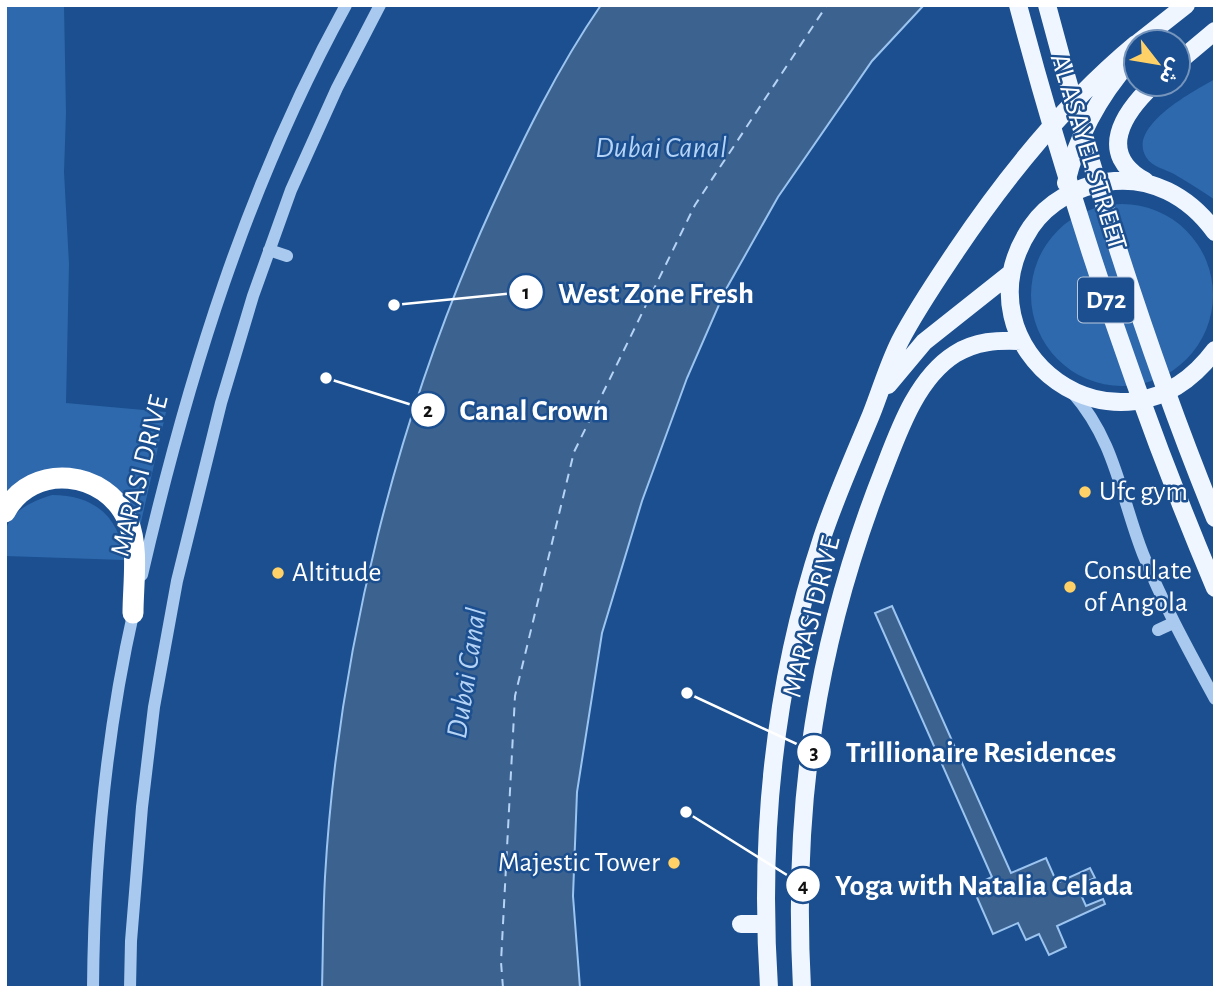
<svg xmlns="http://www.w3.org/2000/svg" width="1220" height="993" viewBox="0 0 1220 993" font-family="'Alegreya Sans','Noto Sans Arabic',sans-serif">
<style>
.green{fill:#2e69ad}
.water{fill:#3c6290;stroke:#9cc4f0;stroke-width:2}
.lines{fill:none;stroke-linecap:round;stroke-linejoin:round}
.ferry{stroke:#b5d3f5;stroke-width:2;stroke-dasharray:9 7;stroke-linecap:butt}
.minor{stroke:#a9c9ee;stroke-width:12}
.major{stroke:#f0f6ff;stroke-width:18}
.highway{stroke:#fff;stroke-width:21}
.major-bridge{stroke:#f0f6ff;stroke-width:18}
.poi-dot{fill:#ffd166;stroke:#1b4f8f;stroke-width:2.5}
.labels{text-anchor:middle;dominant-baseline:central;stroke-width:5;stroke-linejoin:round;paint-order:stroke}
.shield{fill:#1b4f8f;stroke:#bbcadd;stroke-width:2}
.shield-label{font-size:26px;font-weight:bold;fill:#fff}
.street-label{font-size:28px;fill:#fff;stroke:#1b4f8f}
.poi-label{font-size:28px;fill:#fff;stroke:#1b4f8f;text-anchor:start}
.water-label{font-size:30px;font-style:italic;fill:#b5d3f5;stroke:#1b4f8f}
.leader{fill:none;stroke:#fff;stroke-width:2.5}
.callout-dot{fill:#fff;stroke:#1b4f8f;stroke-width:2.5}
.mark-label{font-size:21px;text-anchor:middle;font-weight:bold;fill:#111}
.callout-label{font-size:30px;text-anchor:middle;font-weight:bold;fill:#fff;stroke:#1b4f8f;stroke-width:5;stroke-linejoin:round;paint-order:stroke}
</style>
<rect width="100%" height="100%" fill="#1b4f8f"/>
<path class="green" d="M5 5H64L66 113 64 172 69 264 66 403 166 412 139 531 86 472 5 503Z
M1215 79V200C1202 191 1188 182 1174 174 1165 169 1152 167 1146 157 1127 126 1194 91 1215 79Z
M1031 295a91 91 0 1 1 182 0a91 91 0 1 1-182 0Z
M52 495C94 495 121 517 124 560L5 556C5 549 4 540 5 533 9 511 33 501 52 495Z"/>
<path class="water" d="M601 5H924L872 61 778 197 725 291 687 378 642 501 602 633 577 792 573 896 580 988H322C323 951 323 914 325 877 338 651 397 416 491 209 523 139 557 69 601 5Z
M892 606 1011 873 1046 858 1057 883 1090 868 1095 878 1077 886 1086 906 1103 899 1105 904 1057 926 1066 947 1049 955 1039 934 1026 940 1018 923 993 934 972 886 992 877 875 613Z"/>
<g class="lines">
<path class="ferry" d="M503 988 501 962 515 696 574 452 695 205 827 5"/>
<path class="minor" d="M269 250 287 256
M1072 392C1116 442 1120 495 1143 554 1163 604 1189 651 1215 699
M142 575C188 376 247 185 346 5
M1158 630 1173 623
M93 988C94 861 106 733 134 610
M130 988 131 941 142 807 154 707 177 581 221 403 253 296 291 190 337 88 380 5"/>
<path class="major" d="M1139 42 1186 5
M1178 62 1215 31
M1145 181C1096 154 1123 113 1154 84
M1066 183C1077 137 1099 96 1130 61
M1215 232C1189 196 1150 175 1106 182 1076 187 1048 202 1031 227 950 349 1121 476 1215 350
M888 385 924 342 1011 273
M741 924H766
M769 988C759 836 774 683 822 538 836 496 854 456 871 415 881 390 888 365 900 341 916 310 936 281 956 251 1007 175 1065 103 1136 44
M802 988C792 804 816 641 884 469 899 430 917 378 955 354 976 341 997 340 1021 341"/>
<path class="highway" d="M5 512C32 461 107 470 128 521 139 548 133 584 133 613"/>
<path class="major-bridge" d="M1018 5C1071 204 1135 399 1215 588
M1047 5C1093 179 1147 351 1215 518"/>
</g>
<g class="poi-dot">
<circle cx="1085" cy="492" r="7"/>
<circle cx="278" cy="573" r="7"/>
<circle cx="1070" cy="587" r="7"/>
<circle cx="674" cy="863" r="7"/>
</g>
<g class="labels">
<rect class="shield" x="1078" y="277.5" width="56" height="45" rx="5"/>
<g class="shield-label">
<text x="1106" y="300">D72</text>
</g>
<g class="street-label">
<text transform="translate(1088 152) rotate(73)">AL ASAYEL STREET</text>
<text transform="translate(140 476) rotate(-76)">MARASI DRIVE</text>
<text transform="translate(812 617) rotate(-76)">MARASI DRIVE</text>
</g>
<g class="poi-label">
<text x="1099" y="492">Ufc gym</text>
<text x="1084" y="571">Consulate<tspan x="1084" dy="32">of Angola</tspan></text>
<text x="292" y="573">Altitude</text>
<text x="660" y="863" text-anchor="end">Majestic Tower</text>
</g>
<g class="water-label">
<text x="661" y="148">Dubai Canal</text>
<text transform="translate(467 673) rotate(-81)">Dubai Canal</text>
</g>
</g>
<path class="leader" d="M394 305L526 292M326 378L428 410M687 693L814 752M686 812L803 885"/>
<g class="callout-dot">
<circle cx="394" cy="305" r="7"/>
<circle cx="326" cy="378" r="7"/>
<circle cx="687" cy="693" r="7"/>
<circle cx="686" cy="812" r="7"/>
<circle cx="526" cy="292" r="18"/>
<circle cx="428" cy="410" r="18"/>
<circle cx="814" cy="752" r="18"/>
<circle cx="803" cy="885" r="18"/>
</g>
<g class="mark-label">
<text x="526" y="299">1</text>
<text x="428" y="417">2</text>
<text x="814" y="759">3</text>
<text x="803" y="892">4</text>
</g>
<g class="callout-label">
<text x="656" y="303">West Zone Fresh</text>
<text x="534" y="420">Canal Crown</text>
<text x="981" y="762">Trillionaire Residences</text>
<text x="984" y="895">Yoga with Natalia Celada</text>
</g>
<rect width="1220" height="993" fill="none" stroke="#ffffff" stroke-width="14"/>
<g transform="translate(1157 63) rotate(121)"><circle r="33" fill="#1b4f8f" stroke="#7695bc" stroke-width="2"/>
<path d="M0-5L12 26L0 18L-12 26Z" fill="#ffd166"/>
<text y="-10" font-size="19" font-weight="bold" text-anchor="middle" fill="#ffffff">ش</text>
</g>
</svg>
